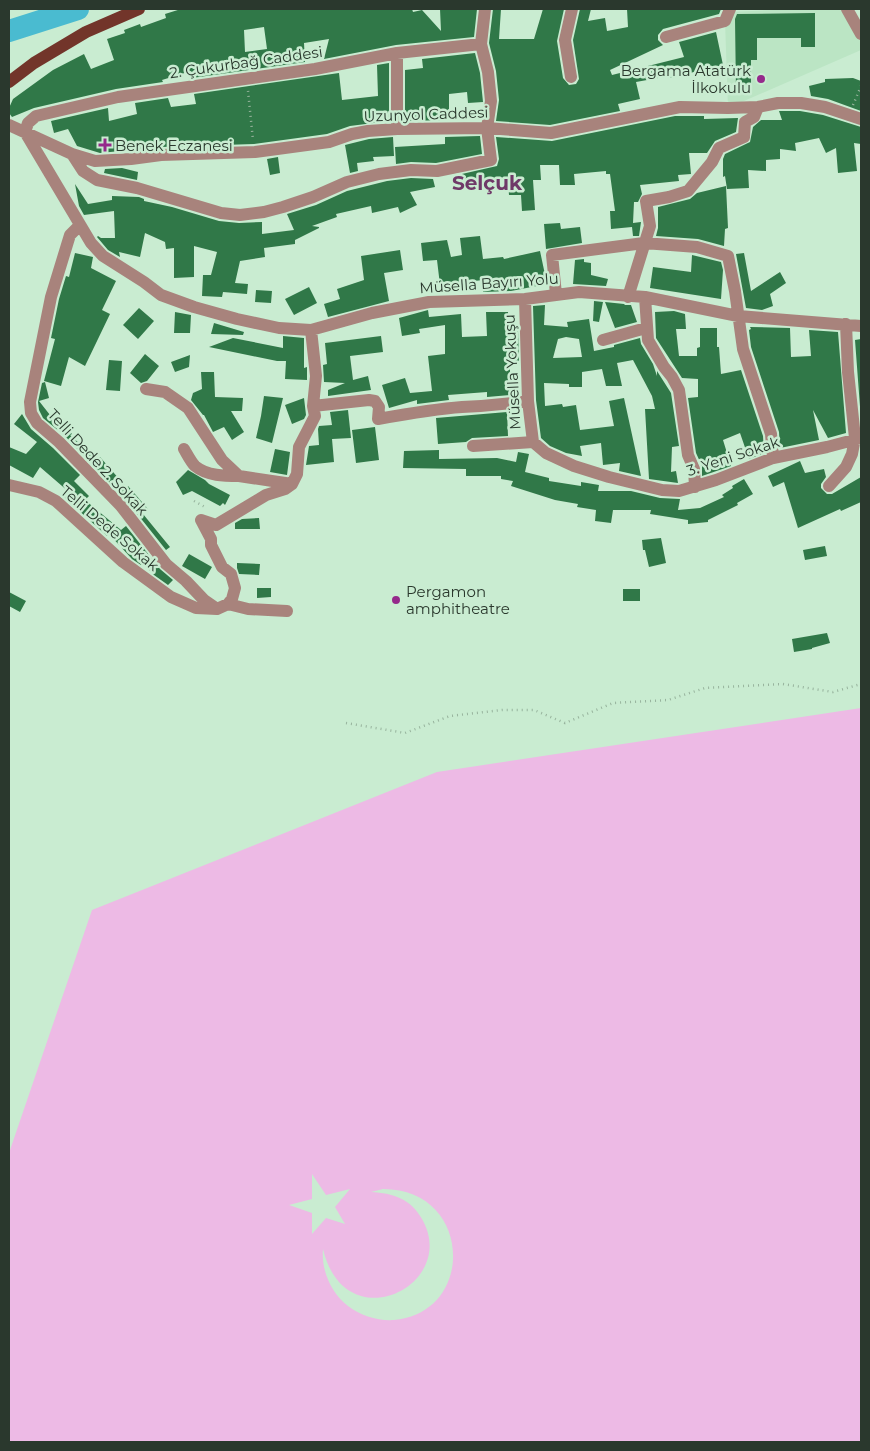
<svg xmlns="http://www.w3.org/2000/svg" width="870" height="1451" viewBox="0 0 870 1451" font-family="Montserrat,sans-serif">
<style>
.built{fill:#bbe5c4}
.green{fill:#edbae5;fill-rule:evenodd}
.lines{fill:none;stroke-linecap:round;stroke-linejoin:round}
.river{stroke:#4abbd0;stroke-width:22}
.building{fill:#307848;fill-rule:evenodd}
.path{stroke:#97b39d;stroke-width:2.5;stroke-dasharray:1 4;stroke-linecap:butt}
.minor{stroke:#a8837c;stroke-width:12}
.major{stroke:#72352a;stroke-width:12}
.poi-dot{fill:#95298b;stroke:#c9ecd1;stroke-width:2}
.labels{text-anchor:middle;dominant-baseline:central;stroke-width:5;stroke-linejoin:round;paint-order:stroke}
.street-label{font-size:15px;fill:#2a382d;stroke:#c9ecd1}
.poi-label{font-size:15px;fill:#2a382d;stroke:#c9ecd1;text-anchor:start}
.district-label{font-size:20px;font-weight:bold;fill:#6f3968;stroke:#c9ecd1}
</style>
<rect width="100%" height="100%" fill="#c9ecd1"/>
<path class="built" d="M799 9H847L861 34V50L728 108 725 21 729 12Z"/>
<path class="green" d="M861 708V1442H9V1153L92 910 437 772ZM312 1174 326 1195 350 1189 335 1207 345 1224 326 1218 312 1234V1213L289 1205 312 1199ZM383 1189C473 1189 476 1313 394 1320 378 1321 361 1316 348 1306 331 1293 321 1270 323 1249 345 1342 460 1285 422 1219 411 1199 393 1193 371 1192Z"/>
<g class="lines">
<path class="river" d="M9 31 78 9"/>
</g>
<path class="building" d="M181 9H412L413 12 422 10 441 31 440 9H477L474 37 396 45 324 59 329 39 304 43 305 62 192 78 191 71 162 80 163 82 116 89 34 108 12 117 9 113V108L13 99 53 70 84 54 91 69 114 60 107 39 125 33 124 30 140 24 141 27 166 18 165 14ZM264 27 267 49 245 52 244 30Z
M493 9H501L499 39H534L543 9H564L557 41 563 78 569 85 576 84 579 79 573 40 580 9H591L588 21 605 18 607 31 628 27 627 9H721L719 14 663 29 658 35V40L663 45 610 70 612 75 684 57 679 42 716 32 723 65 669 78V76L636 82 640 99 618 104 620 111 550 125 496 121 499 100 496 71 489 43Z
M815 13V47H801V38H757V60H751V91H736L735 19 737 14Z
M475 53 480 73 483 102 468 103 467 92 449 94V120L405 121V70L423 68 422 59Z
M389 63V121L350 126 327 134 254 144 161 147 100 153 77 146 68 129 54 133 51 121 108 108 109 121 137 114 135 103 168 98 171 107 196 104 194 94 339 73 342 100 378 96 377 65Z
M853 78 861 81V111L828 99 811 96 809 86 825 82V79Z
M779 111H800L823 115 861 127V144L854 143 857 171 838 173 836 148 826 153 819 138 795 143 796 151 780 149V159L766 160V171L748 170 749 188 727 189 725 176 723 177V159L725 154 750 142 753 127 761 120H782Z
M675 116H704V119L738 118 736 132 715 141 707 153H689L691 174 678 175 679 181 640 185 642 194 638 202H634L633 223 641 222 639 236H633L632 227 611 229 610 211H615L610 174H606V171L574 174 575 185H560L559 165H540L541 180H533L535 210 522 211 521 195H509L508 183H502V180L454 186 453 176 497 166 499 159 496 137 552 141Z
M480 136 482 154 436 163 411 162 396 164 395 147 445 144V137Z
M393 137 394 156 373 157 374 161 357 163 358 171 350 173 345 145 369 139Z
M278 157 280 173 270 175 267 159Z
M122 168 138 172 137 180 104 173 105 169Z
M411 178 433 179 435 187 410 192 417 205 400 213 398 207 372 213 371 206 336 214 337 217 312 226 319 227V228L295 240V244L264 248 265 257 240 261 235 283 248 284 247 294 223 292 222 297 202 296 203 275H211L217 252 194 246V277L174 278V248L166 249 165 242 145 233 140 257 119 252 120 257 108 250 97 237 98 236 101 238H115L114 211 84 215 79 206 75 184 88 204 112 200V196L139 197 144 199V201L172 207 219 221 239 223 262 222V234L294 230 287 214 316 205 347 191 387 181Z
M726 186 728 228 725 229 724 246 698 239 656 236 658 228V207L690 199 697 193Z
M560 223 561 229 580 227 582 243 546 249 544 224Z
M480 236 483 259 503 257 504 259 540 251 547 284 511 291 483 292V280L440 285 437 260 423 261 421 243 447 240 451 257 462 255 460 238Z
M400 250 403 270 384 273 389 301 328 317 324 304 340 299 337 289 364 280 361 256Z
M75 253 93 257 91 268 116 281 102 310 110 314 85 366 69 357 61 386 44 381 55 339 51 338 59 299 66 276 69 277Z
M744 253 751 291 780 272 786 283 770 294 773 306 762 310 746 308 736 254Z
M692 255 721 262 723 270 721 299 650 288 653 267 691 272Z
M584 259V262L591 263V275L608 279 606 286 573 284 575 260Z
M309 287 317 303 294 315 285 299Z
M256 290 272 291 271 303 255 302Z
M594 301 603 302 599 322 593 321Z
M605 302 624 304 625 305H631L637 322 615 328Z
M545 305 544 325 568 327 567 322 589 319 594 351 614 347V345L640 338 641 344 653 364 657 376V371L671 393 679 446 672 447 671 472 676 471 678 483 649 479 645 409H655L652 396 633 360 617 363 622 386H606L602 369 582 372V387H569V384L544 383 545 406 562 404 563 407 576 405 580 430 614 426 609 401 624 398 641 476 619 471 620 463 603 465 601 443 580 446 582 456 566 453 550 446 541 438 536 400 533 306ZM566 337 579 339 582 357 553 358 558 339Z
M139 308 154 321 138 339 123 325Z
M428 310 429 317 461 314 462 337 487 336 486 312H508L509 331 518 330 519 364 510 365V395L487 397V392L448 395 449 400 417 404V400L389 408 382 385 405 378 410 393 432 391 428 356 445 354V325L419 329 420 333 402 336 399 318Z
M674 311 685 314 686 329H676L679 356H697V348L700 347V328H717V347H719L721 374 741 370 763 436 764 453 749 459 740 433 723 440 731 466 702 476V466L696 453 688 398 698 397V379L682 378 656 338 655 312Z
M175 312 191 315 190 333H174Z
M214 323 244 332 243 335 211 334Z
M750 327 790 328 791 357 811 356 809 330 838 332 846 433 828 438 813 410 819 440 780 448 779 432 751 347 749 330 751 329Z
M283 336 304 338V368L307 367V380L285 379 286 361H277L209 347 233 338 283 348Z
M381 336 383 352 350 356 353 380 368 376 371 390 328 396V390L345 383 324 382 323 365 327 364 325 343Z
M861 339V420L855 340Z
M145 354 159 366 147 381 141 383 130 373Z
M190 355 189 367 175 372 171 362Z
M109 360 122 361 120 391 106 390Z
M201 372H214L215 397 243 398 242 411H231L244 432 232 440 224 427 213 432 204 415H203L191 400 193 393 202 389Z
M45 382 49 398 39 401 61 429 65 426 72 434 70 435 94 457 90 462 65 436 43 418 39 410 38 402 42 383Z
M264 396 283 398 272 443 256 438 261 416Z
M304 398 306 415 304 419 292 424 285 405Z
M348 410 351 438 332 439 334 462 306 465 309 446 319 445 318 429 319 426 332 425 330 412Z
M507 412 508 436 472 438 466 442 438 444 436 418Z
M22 414 31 429 53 448 80 475 74 481 89 496 85 500 121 530 126 526 160 569 173 580 168 585 154 575 143 563 141 565 132 559 109 534 107 536 64 497 69 492 40 467 33 478 9 465V447L26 454 37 442 14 424Z
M375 427 379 460 356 463 352 430Z
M275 449 290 452 287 475 270 472Z
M439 450V459L497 458 516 462 518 452 529 454 525 472 549 478V481L581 486V482L599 485 598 491H631L660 498 680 499 678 510 700 508 724 497 722 495 733 488 732 486 744 479 753 494 737 503 738 505 708 520V522L688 524V520L650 514 651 510H613L611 523 595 521 596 510 577 507 578 504 555 500 511 486 513 481 501 479V476H466V469L403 468 404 451Z
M100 457 127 488 128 486 148 509 143 514 170 547 166 550 127 501 92 464Z
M800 461 805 473 824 469 826 477 821 484V488L827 494H832L861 477V502L841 511 840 509 798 528 784 482 773 487 768 476Z
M188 470 205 480 209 484 230 495 225 505 223 503 220 506 192 491 183 495 176 482Z
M259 518 260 529H235V523L242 519Z
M661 538 666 563 649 567 645 550H643L642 540Z
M825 546 827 556 805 560 803 550Z
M189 554 212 567 205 579 182 566Z
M237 563 260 564 259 575 239 574 237 568Z
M257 588H271V597L257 598Z
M623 589H640V601H623Z
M9 592 26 601 20 612 9 606Z
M827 633 830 643 812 648V649L794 652 792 639Z"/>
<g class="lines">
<path class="path" d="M248 91 253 140
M853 105 861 86
M194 501 205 507
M346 723 405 733 450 716 502 710H534L565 723 613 703 668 700 705 688 783 684 833 692 861 684"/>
<path class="minor" d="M847 9 861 34
M666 37 725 21 730 9
M481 44 397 53 315 69 118 97 36 116 28 123 25 132 91 243 103 256 144 282 161 295 194 307 237 319 279 328 311 330 372 313 429 302 525 299 579 292 645 297 738 316 861 326
M397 53V129
M571 77 565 40 572 9
M9 125 72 154 95 161 131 159 161 155 255 152 329 142 352 134 368 131 397 129 487 128 551 133 680 107 728 108 758 107 778 103H801L825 107 861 119
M72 154 83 171 97 180 137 188 221 213 240 215 264 212 283 207 313 197 347 182 379 174 411 170 437 171 491 160 487 128 491 101 488 72 481 44 485 9
M80 225 70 235 51 297 30 402 31 413 37 423 59 442 121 506 166 564 186 581 204 600 217 609
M556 294 552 255 644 243 697 247 728 256 735 291 743 349 771 434 773 458
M628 297 650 226 646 201 669 197 688 191 712 162 719 148 744 137 745 122 754 117 758 107
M645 297 648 340 664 367 672 377 679 390 688 455 694 469 695 487
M525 299 528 401 533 442
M311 330 316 376 313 406 369 400 375 401 379 407 378 419C406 414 434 409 462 407 484 406 506 404 528 401
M603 340 646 328
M146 389 165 392 188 408 222 460 239 476 292 484 297 474 299 447 315 416 313 406
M473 446 533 442 546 453 574 466 609 477 662 490 679 491 716 480 773 458 827 447 861 438
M184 449C187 454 191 462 195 466 207 476 225 476 239 476
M9 485 39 492 56 501 123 562 171 597 196 608 217 609 228 604 232 599 235 588 231 574 222 567 211 545V539L201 520 216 525 266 495 285 489 292 484
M829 486 846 467 852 454 855 438 848 372 846 324
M228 604 248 609 287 611"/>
<path class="major" d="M9 82 34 63 86 32 139 9"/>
</g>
<g class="poi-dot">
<circle cx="761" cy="79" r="5"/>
<path d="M102.5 137.5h5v5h5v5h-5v5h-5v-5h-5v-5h5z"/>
<circle cx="396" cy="600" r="5"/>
</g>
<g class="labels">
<g class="street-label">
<text transform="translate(246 62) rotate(-8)">2. Çukurbağ Caddesi</text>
<text transform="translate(426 114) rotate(-2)">Uzunyol Caddesi</text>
<text transform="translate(489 283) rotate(-4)">Müsella Bayırı Yolu</text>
<text transform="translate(512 372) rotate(-93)">Müsella Yokuşu</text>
<text transform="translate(733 456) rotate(-18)">3. Yeni Sokak</text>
<text transform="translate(98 462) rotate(47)">Telli Dede 2. Sokak</text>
<text transform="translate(110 528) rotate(40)">Telli Dede Sokak</text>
</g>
<g class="poi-label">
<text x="751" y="70" text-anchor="end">Bergama Atatürk<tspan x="751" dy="17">İlkokulu</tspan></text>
<text x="115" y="145">Benek Eczanesi</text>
<text x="406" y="591">Pergamon<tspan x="406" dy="17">amphitheatre</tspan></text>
</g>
<g class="district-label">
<text x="487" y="183">Selçuk</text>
</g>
</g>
<rect width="870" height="1451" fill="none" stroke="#2a382d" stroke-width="20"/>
</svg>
